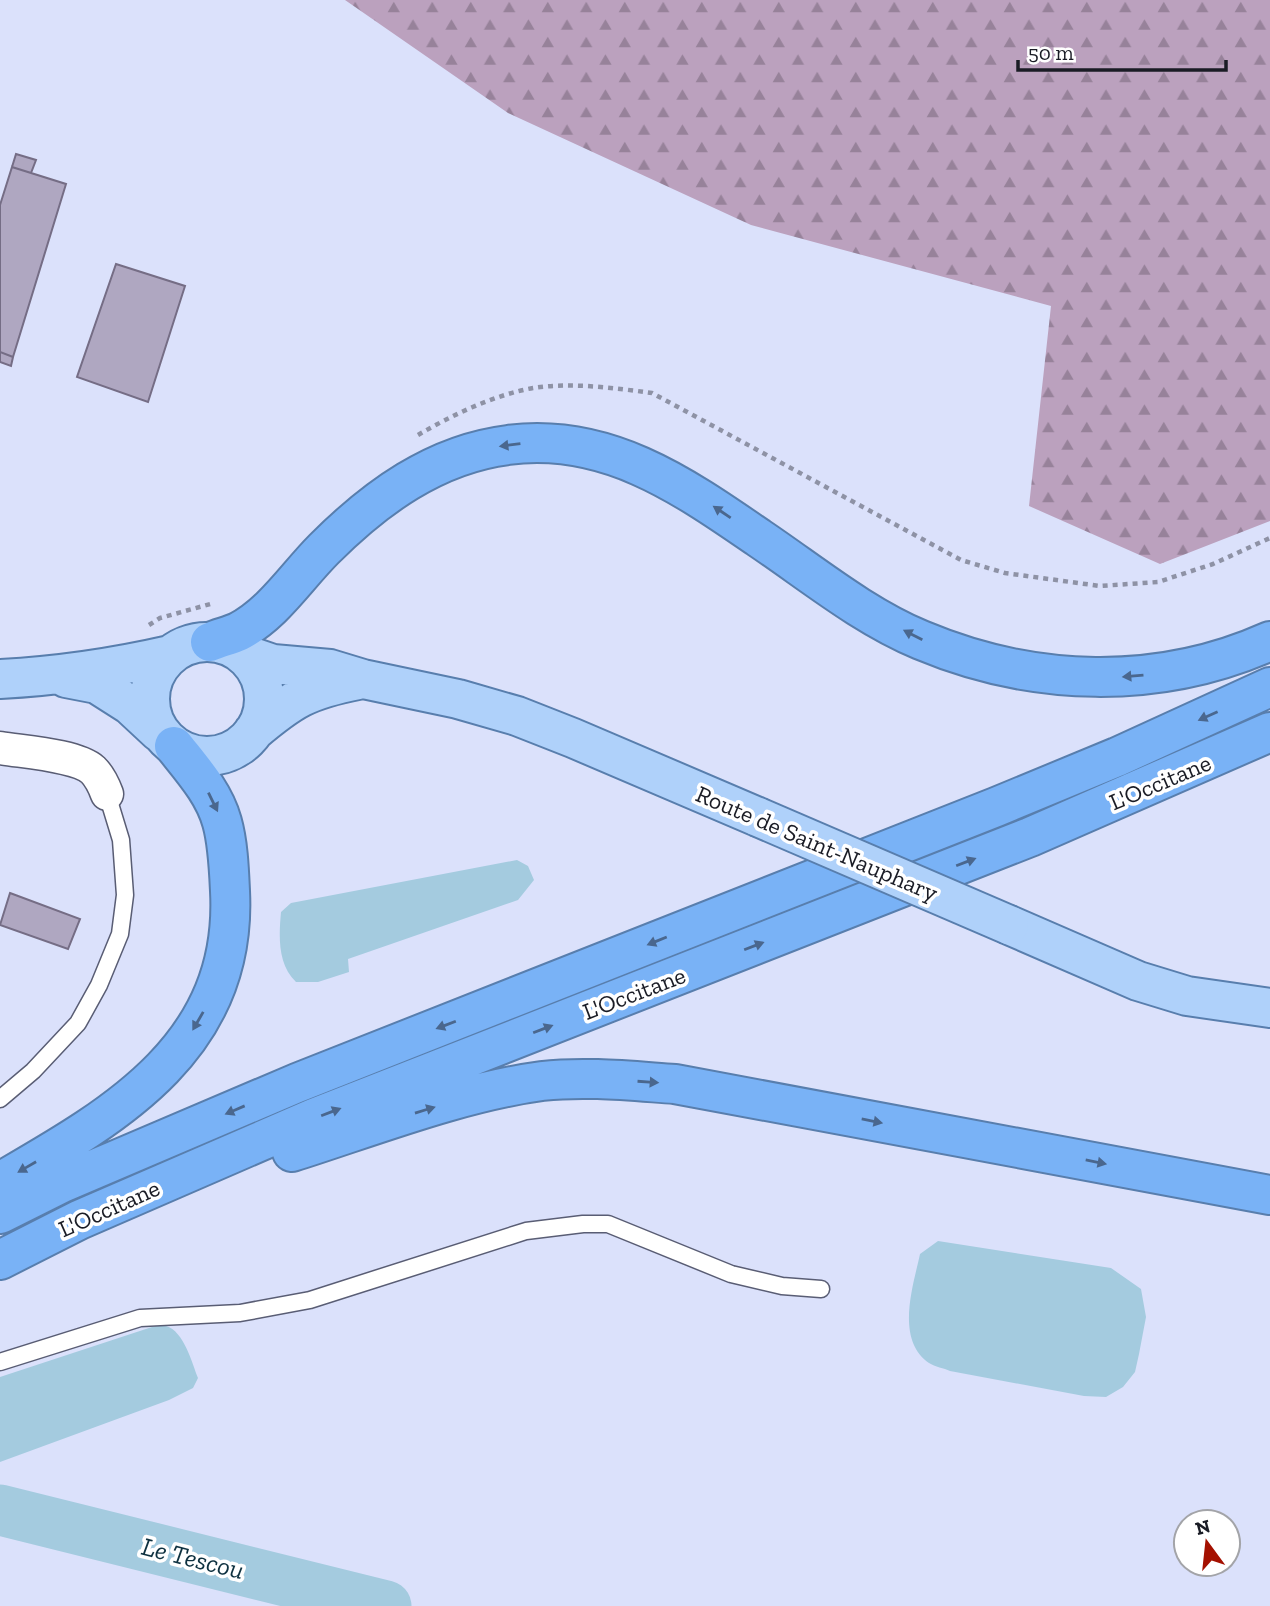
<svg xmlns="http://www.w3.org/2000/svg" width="1270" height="1606" viewBox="0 0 1270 1606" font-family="'Zilla Slab',serif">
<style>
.forest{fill:url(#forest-firs)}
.water{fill:#a4cbdf}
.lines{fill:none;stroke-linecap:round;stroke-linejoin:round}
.river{stroke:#a4cbdf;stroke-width:51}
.building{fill:#afa7c1;stroke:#756d85;stroke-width:2}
.lane-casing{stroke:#595d74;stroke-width:19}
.street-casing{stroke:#595d74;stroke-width:35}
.primary-casing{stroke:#587ead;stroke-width:42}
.highway-casing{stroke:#587ead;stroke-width:42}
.path{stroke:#8e92a5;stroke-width:4.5;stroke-dasharray:5 5;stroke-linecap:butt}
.lane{stroke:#fff;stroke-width:16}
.street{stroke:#fff;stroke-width:32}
.primary{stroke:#afd1fa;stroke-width:38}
.highway{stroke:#79b2f6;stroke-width:38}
.primary-bridge-casing{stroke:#587ead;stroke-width:42;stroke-linecap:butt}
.primary-bridge{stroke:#afd1fa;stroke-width:38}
.oneway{fill:#4a678e}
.labels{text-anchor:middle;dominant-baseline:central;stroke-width:7;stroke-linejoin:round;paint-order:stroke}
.street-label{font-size:24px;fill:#1a1c25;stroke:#fff}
.water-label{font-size:26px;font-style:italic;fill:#0e3140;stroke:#fff}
</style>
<defs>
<pattern id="forest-firs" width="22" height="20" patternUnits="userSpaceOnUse" patternTransform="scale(1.75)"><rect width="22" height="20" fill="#bba1be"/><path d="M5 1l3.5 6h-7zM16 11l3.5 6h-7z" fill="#97829a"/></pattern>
</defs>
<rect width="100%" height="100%" fill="#dbe1fb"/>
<path class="forest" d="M345 0H1270V521L1160 564 1029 506 1051 306 751 225 508 113Z"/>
<path class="water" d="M517 860 528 866 534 880 518 900 348 959 349 972 318 982H296C277 964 279 935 281 912L291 903Z
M938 1241 1111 1268 1141 1289 1146 1317 1139 1354 1135 1372 1123 1387 1106 1397 1084 1396 950 1371C944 1368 935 1367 929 1363 895 1339 913 1287 920 1254Z
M155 1326C158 1326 162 1325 166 1326 184 1331 192 1363 198 1378L193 1388 169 1400 0 1462V1377Z"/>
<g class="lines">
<path class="river" d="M0 1510 386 1606"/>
</g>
<path class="building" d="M16 154 36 160 31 173 12 167Z
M12 167 66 184 13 357 0 352V205Z
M116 264 185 286 148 402 77 377Z
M0 352 13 357 11 366 0 362Z
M10 893 80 919 68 949 0 925Z"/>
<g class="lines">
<defs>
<path id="lane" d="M0 1099 33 1071 78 1023 99 985 120 934 125 895 121 840 107 794
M0 1362 140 1318 240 1313 310 1300 526 1231 583 1224H608L731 1274 782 1286 821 1289"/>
<path id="street" d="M0 748C23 752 76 755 93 770 100 777 104 786 107 794"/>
<path id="primary" d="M150 699a57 57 0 1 1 114 0a57 57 0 1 1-114 0Z
M241 653 273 664 330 669 363 679 458 699 517 716 573 738 758 817
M66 678 97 684 130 705 159 732
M0 679C58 676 113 668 170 655
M253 732C292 699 307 690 358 680
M1009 925 1138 981 1187 996 1270 1008"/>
<path id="highway" d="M210 642C219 638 229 636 238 632 274 613 296 577 324 549 375 498 435 454 508 445 606 432 682 485 759 538 811 573 863 616 921 640 1033 687 1158 691 1270 641
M292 1152C371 1127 460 1092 542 1081 586 1076 631 1081 675 1084L1270 1195
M0 1182C116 1115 238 1046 230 891 229 869 228 843 222 822 214 793 193 770 174 746
M0 1214 62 1183 297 1083 996 807 1117 757 1270 687
M0 1260 79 1220 314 1118 1030 837 1270 732"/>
</defs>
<use href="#lane" class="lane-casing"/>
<use href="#street" class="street-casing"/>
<use href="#primary" class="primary-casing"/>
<use href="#highway" class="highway-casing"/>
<path class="path" d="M418 435C452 415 494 395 533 388 570 382 615 388 652 393L961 560 1005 573 1100 586 1158 582 1213 564 1270 538
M149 625 160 618 214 603"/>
<use href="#lane" class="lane"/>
<use href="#street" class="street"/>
<use href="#primary" class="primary"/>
<use href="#highway" class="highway"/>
<defs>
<path id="primary-bridge" d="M758 817 1009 925"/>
</defs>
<use href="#primary-bridge" class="primary-bridge-casing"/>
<use href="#primary-bridge" class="primary-bridge"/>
</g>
<defs><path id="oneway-solid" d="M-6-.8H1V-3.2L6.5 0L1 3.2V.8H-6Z" transform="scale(1.75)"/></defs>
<g class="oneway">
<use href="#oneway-solid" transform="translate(510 445) rotate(173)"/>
<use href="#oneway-solid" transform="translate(722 512) rotate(-146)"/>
<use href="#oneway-solid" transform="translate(913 635) rotate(-153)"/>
<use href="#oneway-solid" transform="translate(1133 676) rotate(175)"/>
<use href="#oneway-solid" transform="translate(1208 716) rotate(156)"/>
<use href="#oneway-solid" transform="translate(213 802) rotate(64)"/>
<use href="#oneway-solid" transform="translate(966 862) rotate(-21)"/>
<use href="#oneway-solid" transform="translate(657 941) rotate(158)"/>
<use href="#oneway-solid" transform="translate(754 946) rotate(-21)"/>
<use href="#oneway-solid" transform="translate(198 1021) rotate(120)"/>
<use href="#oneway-solid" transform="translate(446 1025) rotate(159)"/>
<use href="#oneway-solid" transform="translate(543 1029) rotate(-21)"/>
<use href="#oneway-solid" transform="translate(648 1082) rotate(4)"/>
<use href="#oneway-solid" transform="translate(235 1110) rotate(157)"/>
<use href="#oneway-solid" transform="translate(425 1110) rotate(-17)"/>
<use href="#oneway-solid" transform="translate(331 1112) rotate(-21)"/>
<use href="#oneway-solid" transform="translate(872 1121) rotate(11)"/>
<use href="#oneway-solid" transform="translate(1096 1162) rotate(11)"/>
<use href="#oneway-solid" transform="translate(27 1167) rotate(150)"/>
</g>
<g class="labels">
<g class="street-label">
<text transform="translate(1160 782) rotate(-23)">L'Occitane</text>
<text transform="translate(817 843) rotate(23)">Route de Saint-Nauphary</text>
<text transform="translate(634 993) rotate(-21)">L'Occitane</text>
<text transform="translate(109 1208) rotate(-24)">L'Occitane</text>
</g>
<g class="water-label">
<text transform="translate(193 1558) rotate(14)">Le Tescou</text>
</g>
</g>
<g transform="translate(1207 1543) rotate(345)"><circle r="33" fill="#ffffff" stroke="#a3a4a8" stroke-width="2"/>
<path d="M0-5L12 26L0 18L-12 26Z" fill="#a41000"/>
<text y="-10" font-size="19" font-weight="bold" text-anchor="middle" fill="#1a1c25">N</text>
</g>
<path d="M1018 60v10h208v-10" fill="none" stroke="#1a1c25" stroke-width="3.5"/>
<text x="1028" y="60" font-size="21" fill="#1a1c25" stroke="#ffffff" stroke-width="5" paint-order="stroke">50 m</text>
</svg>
